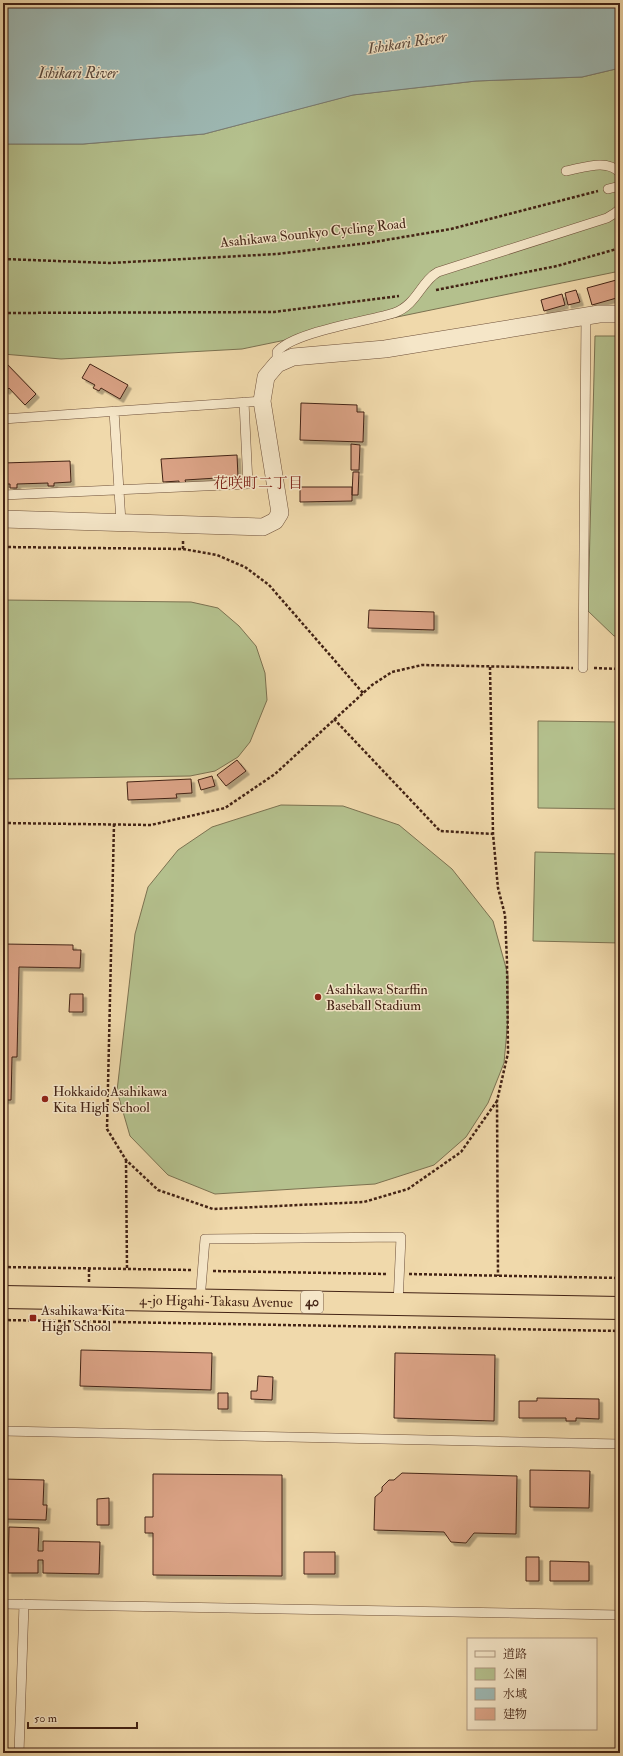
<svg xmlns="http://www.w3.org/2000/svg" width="623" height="1756" viewBox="0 0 623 1756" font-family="'IM FELL Double Pica','Noto Serif JP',serif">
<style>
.green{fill:#b4c08d;stroke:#7c7251}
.water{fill:#9db8b3;stroke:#797c74}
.building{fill:#dba386;stroke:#432315;filter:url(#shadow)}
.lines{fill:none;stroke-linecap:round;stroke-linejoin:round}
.lane-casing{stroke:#6e503a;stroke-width:10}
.street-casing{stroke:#6e503a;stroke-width:18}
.highway-casing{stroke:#432315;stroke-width:24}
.path{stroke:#432315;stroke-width:2.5;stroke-dasharray:3 2;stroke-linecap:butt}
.lane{stroke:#f5e6c8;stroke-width:9}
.street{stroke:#f5e6c8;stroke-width:17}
.highway{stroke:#f0d9ab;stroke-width:22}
.poi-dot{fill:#8f2418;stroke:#f5e6c8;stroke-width:1.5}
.labels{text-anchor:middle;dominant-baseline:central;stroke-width:3;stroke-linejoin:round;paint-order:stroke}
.shield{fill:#f5e6c8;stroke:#785e4b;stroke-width:1}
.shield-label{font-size:13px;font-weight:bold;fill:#432315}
.street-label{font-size:14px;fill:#432315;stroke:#f5e6c8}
.poi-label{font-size:14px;fill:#432315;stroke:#f5e6c8;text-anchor:start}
.water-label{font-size:15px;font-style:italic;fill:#5a483c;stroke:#f5e6c8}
.neighbourhood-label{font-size:15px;fill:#7a1f14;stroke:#f5e6c8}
</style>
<defs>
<filter id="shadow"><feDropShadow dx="3.5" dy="3.5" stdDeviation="0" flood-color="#0004"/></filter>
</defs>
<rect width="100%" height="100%" fill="#f0d9ab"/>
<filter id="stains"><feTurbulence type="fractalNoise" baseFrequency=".005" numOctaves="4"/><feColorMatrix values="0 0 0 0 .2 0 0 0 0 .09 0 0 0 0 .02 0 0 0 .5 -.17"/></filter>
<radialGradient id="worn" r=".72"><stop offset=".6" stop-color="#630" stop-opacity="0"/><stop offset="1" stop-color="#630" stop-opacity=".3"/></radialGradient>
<path class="green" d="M620 68V271L242 349 61 359 3 354V144H83L204 134 352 95 476 81 582 77Z
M595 336H620V636H614L588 611Z
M3 600 191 602 218 608 239 626 256 646 265 673 267 700 250 742 238 757 215 771 190 776 3 779Z
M538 721 620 722V809L538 808Z
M281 805 343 806 399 825 452 869 493 921 508 975V1019L504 1063 488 1103 466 1137 434 1165 375 1184 215 1194 168 1175 130 1136 117 1091 135 934 148 887 178 850 212 827Z
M535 852 620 854V943L533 941Z"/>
<path class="water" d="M3 3H620V68L582 77 476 81 353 95 204 134 83 144H3Z"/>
<path class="building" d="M620 279V297L592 305 587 288Z
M576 290 580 302 568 305 565 293Z
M562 294 565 305 544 311 541 300Z
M3 360 36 394 25 405 9 388 6 391 3 388 5 384 3 382Z
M90 364 128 385 120 399 101 388 99 391 93 388 95 385 82 378Z
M301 403 357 405V412H364L363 442 300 440Z
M351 444 360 445 359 470H351Z
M237 455 238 477 224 478V481H217V478L185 480 186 483H179V481L163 482 161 459Z
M70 461 71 482 54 483V486H48V483L17 484V488H10V484H3V463Z
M353 472H359L358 495H352Z
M300 487H352V501L300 502Z
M369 610 434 612V630L368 628Z
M237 760 246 771 226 786 217 775Z
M212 776 215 786 201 790 198 780Z
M191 779 192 793 176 794 177 798 128 800 127 782Z
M3 944 73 945V950H81L80 968 19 967 17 1057H12L11 1100H3Z
M70 994H83V1012H69Z
M81 1350 212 1353 211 1390 80 1386Z
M395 1353 495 1355 494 1421 394 1418Z
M258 1376 273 1377 272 1400 251 1399V1391H257Z
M218 1393H228V1409H218Z
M537 1398 599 1399V1419L576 1418V1421H566V1418H519V1401H537Z
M530 1470 590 1471 589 1508 530 1507Z
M402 1473 517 1476 516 1534 474 1533 466 1543 451 1542 444 1532 374 1530 375 1497 382 1491V1487L389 1480H394Z
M153 1474 282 1475V1576L153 1575V1533H145V1517H153Z
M3 1479 44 1480 43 1505H47L46 1520 3 1519Z
M109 1498V1525H97V1499Z
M9 1527 39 1528 38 1551H43V1541L100 1542 99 1574 43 1573V1560H38V1573H8Z
M304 1552H335V1574H304Z
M526 1557H539V1581H526Z
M550 1561 589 1562V1581H550Z
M73 1749 302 1752V1753H73Z"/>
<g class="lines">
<defs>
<path id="lane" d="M566 171C583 168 607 158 620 173
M608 189 620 186
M277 364V352C292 332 369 321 394 313 417 305 421 281 438 272L607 218 615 213 620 209
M114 411 121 522
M3 419 262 401
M3 495 248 484 244 402
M583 668 586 316
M200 1300 205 1239 401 1237 398 1304
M3 1431 620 1444
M3 1604 620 1615
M19 1753 24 1604"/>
<path id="street" d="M3 519 263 527 275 521 280 513 262 401 266 377 277 364 293 357 385 349 599 314H620"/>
<g id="highway">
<path id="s1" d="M3 1297 620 1308"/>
</g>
</defs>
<use href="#lane" class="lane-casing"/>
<use href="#street" class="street-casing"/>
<use href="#highway" class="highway-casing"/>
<path class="path" d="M3 259 110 263 277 254 368 243 451 229 598 191
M436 290 557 266 620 248
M3 313 274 312 399 296
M3 547 183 549 217 555 245 567 269 585 363 693
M183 549V539
M490 667 493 834 498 888 505 915 507 962 508 1053 497 1101 498 1276
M594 668 620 669
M334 719 440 831 493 834
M3 823 151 825 225 808 275 774 372 685 392 672 422 665 573 668
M114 824 107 1129 126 1160 158 1190 213 1209 364 1202 408 1189 461 1152 497 1101
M126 1160 127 1269
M3 1267 192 1270
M213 1271 388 1274
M409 1274 620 1278
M89 1282V1269
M3 1320 620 1331"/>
<use href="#lane" class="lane"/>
<use href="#street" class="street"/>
<use href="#highway" class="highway"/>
</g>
<g class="poi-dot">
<circle cx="318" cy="997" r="4"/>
<circle cx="45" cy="1099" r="4"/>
<rect x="29" y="1314" width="8" height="8" rx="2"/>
</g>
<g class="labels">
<rect class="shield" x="301" y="1291" width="22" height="22" rx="3"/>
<g class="shield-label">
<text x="312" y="1302">40</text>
</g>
<g class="street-label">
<text transform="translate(313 233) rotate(-6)">Asahikawa Sounkyo Cycling Road</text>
<text stroke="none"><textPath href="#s1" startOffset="213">4-jo Higahi-Takasu Avenue</textPath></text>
</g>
<g class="poi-label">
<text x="326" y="989">Asahikawa Starffin<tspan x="326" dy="16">Baseball Stadium</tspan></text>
<text x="53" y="1091">Hokkaido Asahikawa<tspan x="53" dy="16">Kita High School</tspan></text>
<text x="41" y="1310">Asahikawa Kita<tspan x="41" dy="16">High School</tspan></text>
</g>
<g class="water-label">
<text transform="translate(407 43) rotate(-9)">Ishikari River</text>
<text x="78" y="73">Ishikari River</text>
</g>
<g class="neighbourhood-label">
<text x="258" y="483">花咲町二丁目</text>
</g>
</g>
<rect width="623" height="1756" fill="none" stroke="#f0d9ab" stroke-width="16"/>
<rect x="4" y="4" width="615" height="1748" fill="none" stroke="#432315" stroke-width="2"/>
<rect x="8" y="8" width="607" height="1740" fill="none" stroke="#432315"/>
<rect x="467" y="1638" width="130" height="92" fill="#f5e6c8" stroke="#ae9880"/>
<rect x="475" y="1651" width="20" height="6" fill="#f5e6c8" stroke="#ae9880"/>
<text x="503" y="1658" font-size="12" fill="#432315">道路</text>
<rect x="475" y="1668" width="20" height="12" fill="#b4c08d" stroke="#ae9880"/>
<text x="503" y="1678" font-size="12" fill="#432315">公園</text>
<rect x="475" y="1688" width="20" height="12" fill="#9db8b3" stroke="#ae9880"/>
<text x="503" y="1698" font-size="12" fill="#432315">水域</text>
<rect x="475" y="1708" width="20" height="12" fill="#dba386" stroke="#ae9880"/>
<text x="503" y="1718" font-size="12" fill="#432315">建物</text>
<path d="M28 1722v6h109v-6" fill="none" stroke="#432315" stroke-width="2"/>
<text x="34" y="1722" font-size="12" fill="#432315" stroke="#f5e6c8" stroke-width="3" paint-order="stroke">50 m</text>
<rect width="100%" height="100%" filter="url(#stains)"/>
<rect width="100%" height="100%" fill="url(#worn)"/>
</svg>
